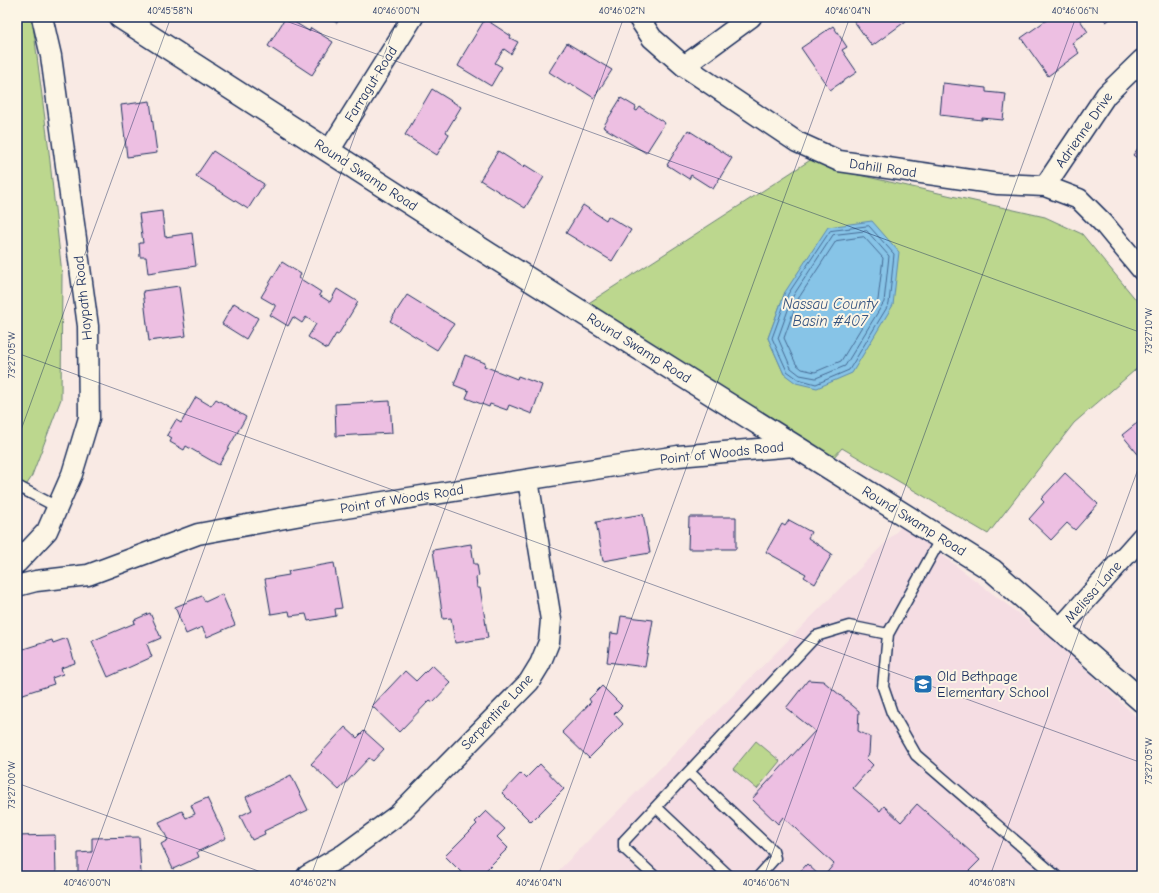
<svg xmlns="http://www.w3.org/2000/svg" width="1159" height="893" viewBox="0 0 1159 893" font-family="'Comic Neue',sans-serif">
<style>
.built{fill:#f5dde3}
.green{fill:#bcd78e;stroke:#6c8376;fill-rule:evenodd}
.water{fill:#87c4e7;stroke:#5c88b0}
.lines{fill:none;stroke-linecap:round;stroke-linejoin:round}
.shore{stroke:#466b95;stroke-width:1}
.building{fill:#edbfe2;stroke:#1b2f5e}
.service-casing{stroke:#1b2f5e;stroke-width:13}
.minor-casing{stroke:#1b2f5e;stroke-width:23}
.secondary-casing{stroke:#1b2f5e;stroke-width:25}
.service{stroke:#fcf5e5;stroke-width:10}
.minor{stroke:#fcf5e5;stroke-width:20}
.secondary{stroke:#fcf5e5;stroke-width:22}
.ticks{fill:none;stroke:#1b2f5e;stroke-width:1;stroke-opacity:0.45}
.labels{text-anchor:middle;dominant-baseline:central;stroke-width:4;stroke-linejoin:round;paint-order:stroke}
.street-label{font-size:14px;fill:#1b2f5e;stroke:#fcf5e5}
.poi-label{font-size:14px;fill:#1b2f5e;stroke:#fcf5e5;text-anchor:start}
.water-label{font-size:15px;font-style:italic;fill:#365480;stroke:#fcf5e5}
.neatline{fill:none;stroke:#1b2f5e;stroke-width:1.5}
.ticks-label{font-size:10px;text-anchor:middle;fill:#1b2f5e}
</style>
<rect width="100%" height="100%" fill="#f9eae4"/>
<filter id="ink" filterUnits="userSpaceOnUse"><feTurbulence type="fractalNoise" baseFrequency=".025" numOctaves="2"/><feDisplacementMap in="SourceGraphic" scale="8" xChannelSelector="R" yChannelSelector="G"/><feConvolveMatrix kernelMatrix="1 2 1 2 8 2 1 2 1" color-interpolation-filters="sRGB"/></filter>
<g filter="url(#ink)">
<path class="built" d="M903 525 1061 646 1142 722V876H553Z"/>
<path class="green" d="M17 17H32L48 143 62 274 61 399 31 478 17 499Z
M812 159 841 171 1045 217 1082 234 1142 307V364L1074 423 988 534 842 448 833 458 587 304ZM785 292 784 374 768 338Z
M756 741 780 761 757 789 733 769Z"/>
<path class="water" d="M872 221 899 252 893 305 852 373 817 388 796 383 784 374 768 338 785 292 828 227Z"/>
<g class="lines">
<path class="shore" d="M869 226 894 254 889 304 849 370 816 384 798 379 787 371 772 338 788 294 830 231Z
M867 231 889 256 884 302 845 366 816 378 800 375 791 368 778 338 793 296 833 235Z
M864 237 883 258 878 300 841 361 815 372 802 369 796 364 784 338 798 299 836 241Z"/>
</g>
<path class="building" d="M286 17 309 31 311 28 333 42 312 75 268 46Z
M327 17H340L337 23Z
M851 17H903L906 21 872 46Z
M1051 17H1053L1055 20 1059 17H1078L1088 32 1072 43 1079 53 1048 76 1021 38Z
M1103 17H1113L1106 22Z
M485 19 511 36 510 38 518 42 511 54 504 49 495 63 502 67 491 86 458 66 464 55H463Z
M833 26 847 47 842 50 857 72 830 90 801 48Z
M567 43 612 70 594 98 570 83 569 85 549 72Z
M943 83 986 88V92L1006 94 1003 120 982 118V120L940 115Z
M432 89 461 107 446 132 449 134 437 155 405 135Z
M621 98 636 107 635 110 637 111 640 107 665 123 646 153 603 127Z
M150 101 157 153 127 157 121 105Z
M688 130 732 158 713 189 691 175 689 179 667 165Z
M1142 143V162L1133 155Z
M213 151 264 184 248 209 196 176Z
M498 151 523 167 525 165 544 177 525 208 480 180Z
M583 205 606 220 608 216 631 230 612 261 566 233Z
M162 211 165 237 192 233 196 266 148 273 146 257H140L139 243H143L139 214Z
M282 262 301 274 299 278 321 292 319 295 330 302 337 289 358 302 338 335 336 334 327 349 308 337 316 324 306 317 302 323 293 317 288 326 270 315 275 307V305L261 297Z
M179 286 186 336 149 341 143 291Z
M407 295 454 324 437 350 390 321Z
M234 303 258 318 246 339 222 324Z
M465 355 485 363 484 366 517 379 518 376 542 385 532 414 509 405 507 410 490 404 489 407 466 398 469 391 454 385Z
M196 397 211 406 216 399 246 417 219 465 186 446 184 450 170 442 172 438 167 435 176 420 181 423Z
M390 401 392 433 336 436 335 404Z
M1142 419V459L1122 435Z
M1065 473 1098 504 1075 530 1067 523 1051 540 1029 519 1044 502 1041 499Z
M643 514 650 553 603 561 596 522Z
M689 517H736V549H688Z
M789 520 811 532 808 538 832 554 815 584 804 577 806 574 766 552 782 524 785 526Z
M471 544 474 564H477L479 576 476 577 477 588H480L488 638 455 643 451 618 443 619 433 550Z
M334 563 342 608 335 609 336 616 308 621 306 614 290 616 289 611 271 614 265 579 289 575 288 571Z
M222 594 235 625 207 637 202 627 186 634 175 607 202 596 205 602Z
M150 613 161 638 147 644 152 657 108 677 92 641 135 623 134 620Z
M621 616 653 620 645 667 607 662 611 633 618 634Z
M67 638 75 663 61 668 63 674 52 678 54 684 17 696V651L52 640 53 643Z
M432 665 451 683 433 702 430 700 399 732 372 706 405 671 416 681Z
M808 680 823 681 859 711 858 731 870 737 869 754 866 758 873 765 853 788 880 811 884 806 901 822 917 804 980 860 964 876H824L834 864 783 817 778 824 752 799 815 731 786 708Z
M602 686 622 706 614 714 623 724 589 758 562 732 591 702 589 699Z
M345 727 357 738 364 731 384 749 373 761 369 758 339 790 311 764Z
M540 764 564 789 531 822 502 793 521 773 526 778Z
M291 775 308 810 264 831 265 834 252 840 240 816 252 810 246 797Z
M207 798 226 838 197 852 199 857 173 869 161 844 168 840 159 822 182 811 186 818 195 814 191 805Z
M486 811 505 829 497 837 508 848 480 876H465L445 856 477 824 475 822Z
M55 835 56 874 17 876V836Z
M139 837 141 874 78 876V853L92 852V838Z
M807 864 820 876H796Z
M419 872 423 876H414Z"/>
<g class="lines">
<defs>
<path id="service" d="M17 486 57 507
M941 538 888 634 883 687 892 713 916 755 1056 876
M689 772 773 851 775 858 759 876
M656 807 729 876
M654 876 624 848V841L816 636 849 626 888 634"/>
<path id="minor" d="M638 17 652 38 684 66 797 142 839 161 998 184 1045 186 1079 199 1104 224 1142 270
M684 66 751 17
M329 151 413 17
M1045 186 1106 95 1142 60
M17 563 47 531 72 474 89 418 88 326 51 56 42 17
M17 586 36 581 88 575 198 534 307 514 678 456 794 446
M1060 629 1142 537
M307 876 343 855 399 814 529 682 540 664 549 642 551 620 528 480"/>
<path id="secondary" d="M120 17 489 254 992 570 1142 701"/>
</defs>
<use href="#service" class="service-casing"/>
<use href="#minor" class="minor-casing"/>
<use href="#secondary" class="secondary-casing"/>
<use href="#service" class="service"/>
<use href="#minor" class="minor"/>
<use href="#secondary" class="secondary"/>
</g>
</g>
<path class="ticks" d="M275 17 1142 333M17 353 1142 763M17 441 171 17M17 783 272 876M85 876 398 17M311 876 624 17M538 876 850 17M764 876 1076 17M990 876 1142 458"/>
<defs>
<symbol id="school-square" viewBox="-11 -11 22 22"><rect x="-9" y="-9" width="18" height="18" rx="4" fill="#1f6fb2" stroke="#fcf5e5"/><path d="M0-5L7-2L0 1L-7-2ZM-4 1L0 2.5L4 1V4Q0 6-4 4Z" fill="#fff"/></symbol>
</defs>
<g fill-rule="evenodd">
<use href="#school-square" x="912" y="673" width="22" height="22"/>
</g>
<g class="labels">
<g class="street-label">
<text transform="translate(371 84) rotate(-58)">Farragut Road</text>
<text transform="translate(1084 130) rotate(-55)">Adrienne Drive</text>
<text transform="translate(883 168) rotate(8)">Dahill Road</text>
<text transform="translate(366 175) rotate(33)">Round Swamp Road</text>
<text transform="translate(83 298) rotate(-96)">Haypath Road</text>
<text transform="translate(639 348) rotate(32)">Round Swamp Road</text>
<text transform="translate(722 453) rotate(-6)">Point of Woods Road</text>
<text transform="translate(402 499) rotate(-9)">Point of Woods Road</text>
<text transform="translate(914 521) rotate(32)">Round Swamp Road</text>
<text transform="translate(1093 592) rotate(-48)">Melissa Lane</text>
<text transform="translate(497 712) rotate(-47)">Serpentine Lane</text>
</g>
<g class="poi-label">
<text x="937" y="676">Old Bethpage<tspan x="937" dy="16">Elementary School</tspan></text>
</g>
<g class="water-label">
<text x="830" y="304">Nassau County<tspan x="830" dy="17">Basin #407</tspan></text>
</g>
</g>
<rect width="1159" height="893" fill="none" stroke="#fcf5e5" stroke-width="44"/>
<rect x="22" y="22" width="1115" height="849" class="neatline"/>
<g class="ticks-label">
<text x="170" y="14">40°45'58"N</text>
<text x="396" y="14">40°46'00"N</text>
<text x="622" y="14">40°46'02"N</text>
<text x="848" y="14">40°46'04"N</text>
<text x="1075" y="14">40°46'06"N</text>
<text transform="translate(1148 331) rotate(-90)" y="4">73°27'10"W</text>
<text transform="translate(11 355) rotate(-90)" y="4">73°27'05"W</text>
<text transform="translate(1148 761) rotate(-90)" y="4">73°27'05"W</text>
<text transform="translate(11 785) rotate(-90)" y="4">73°27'00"W</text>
<text x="87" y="886">40°46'00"N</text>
<text x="313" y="886">40°46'02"N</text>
<text x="539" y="886">40°46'04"N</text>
<text x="766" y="886">40°46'06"N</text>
<text x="992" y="886">40°46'08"N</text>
</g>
</svg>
